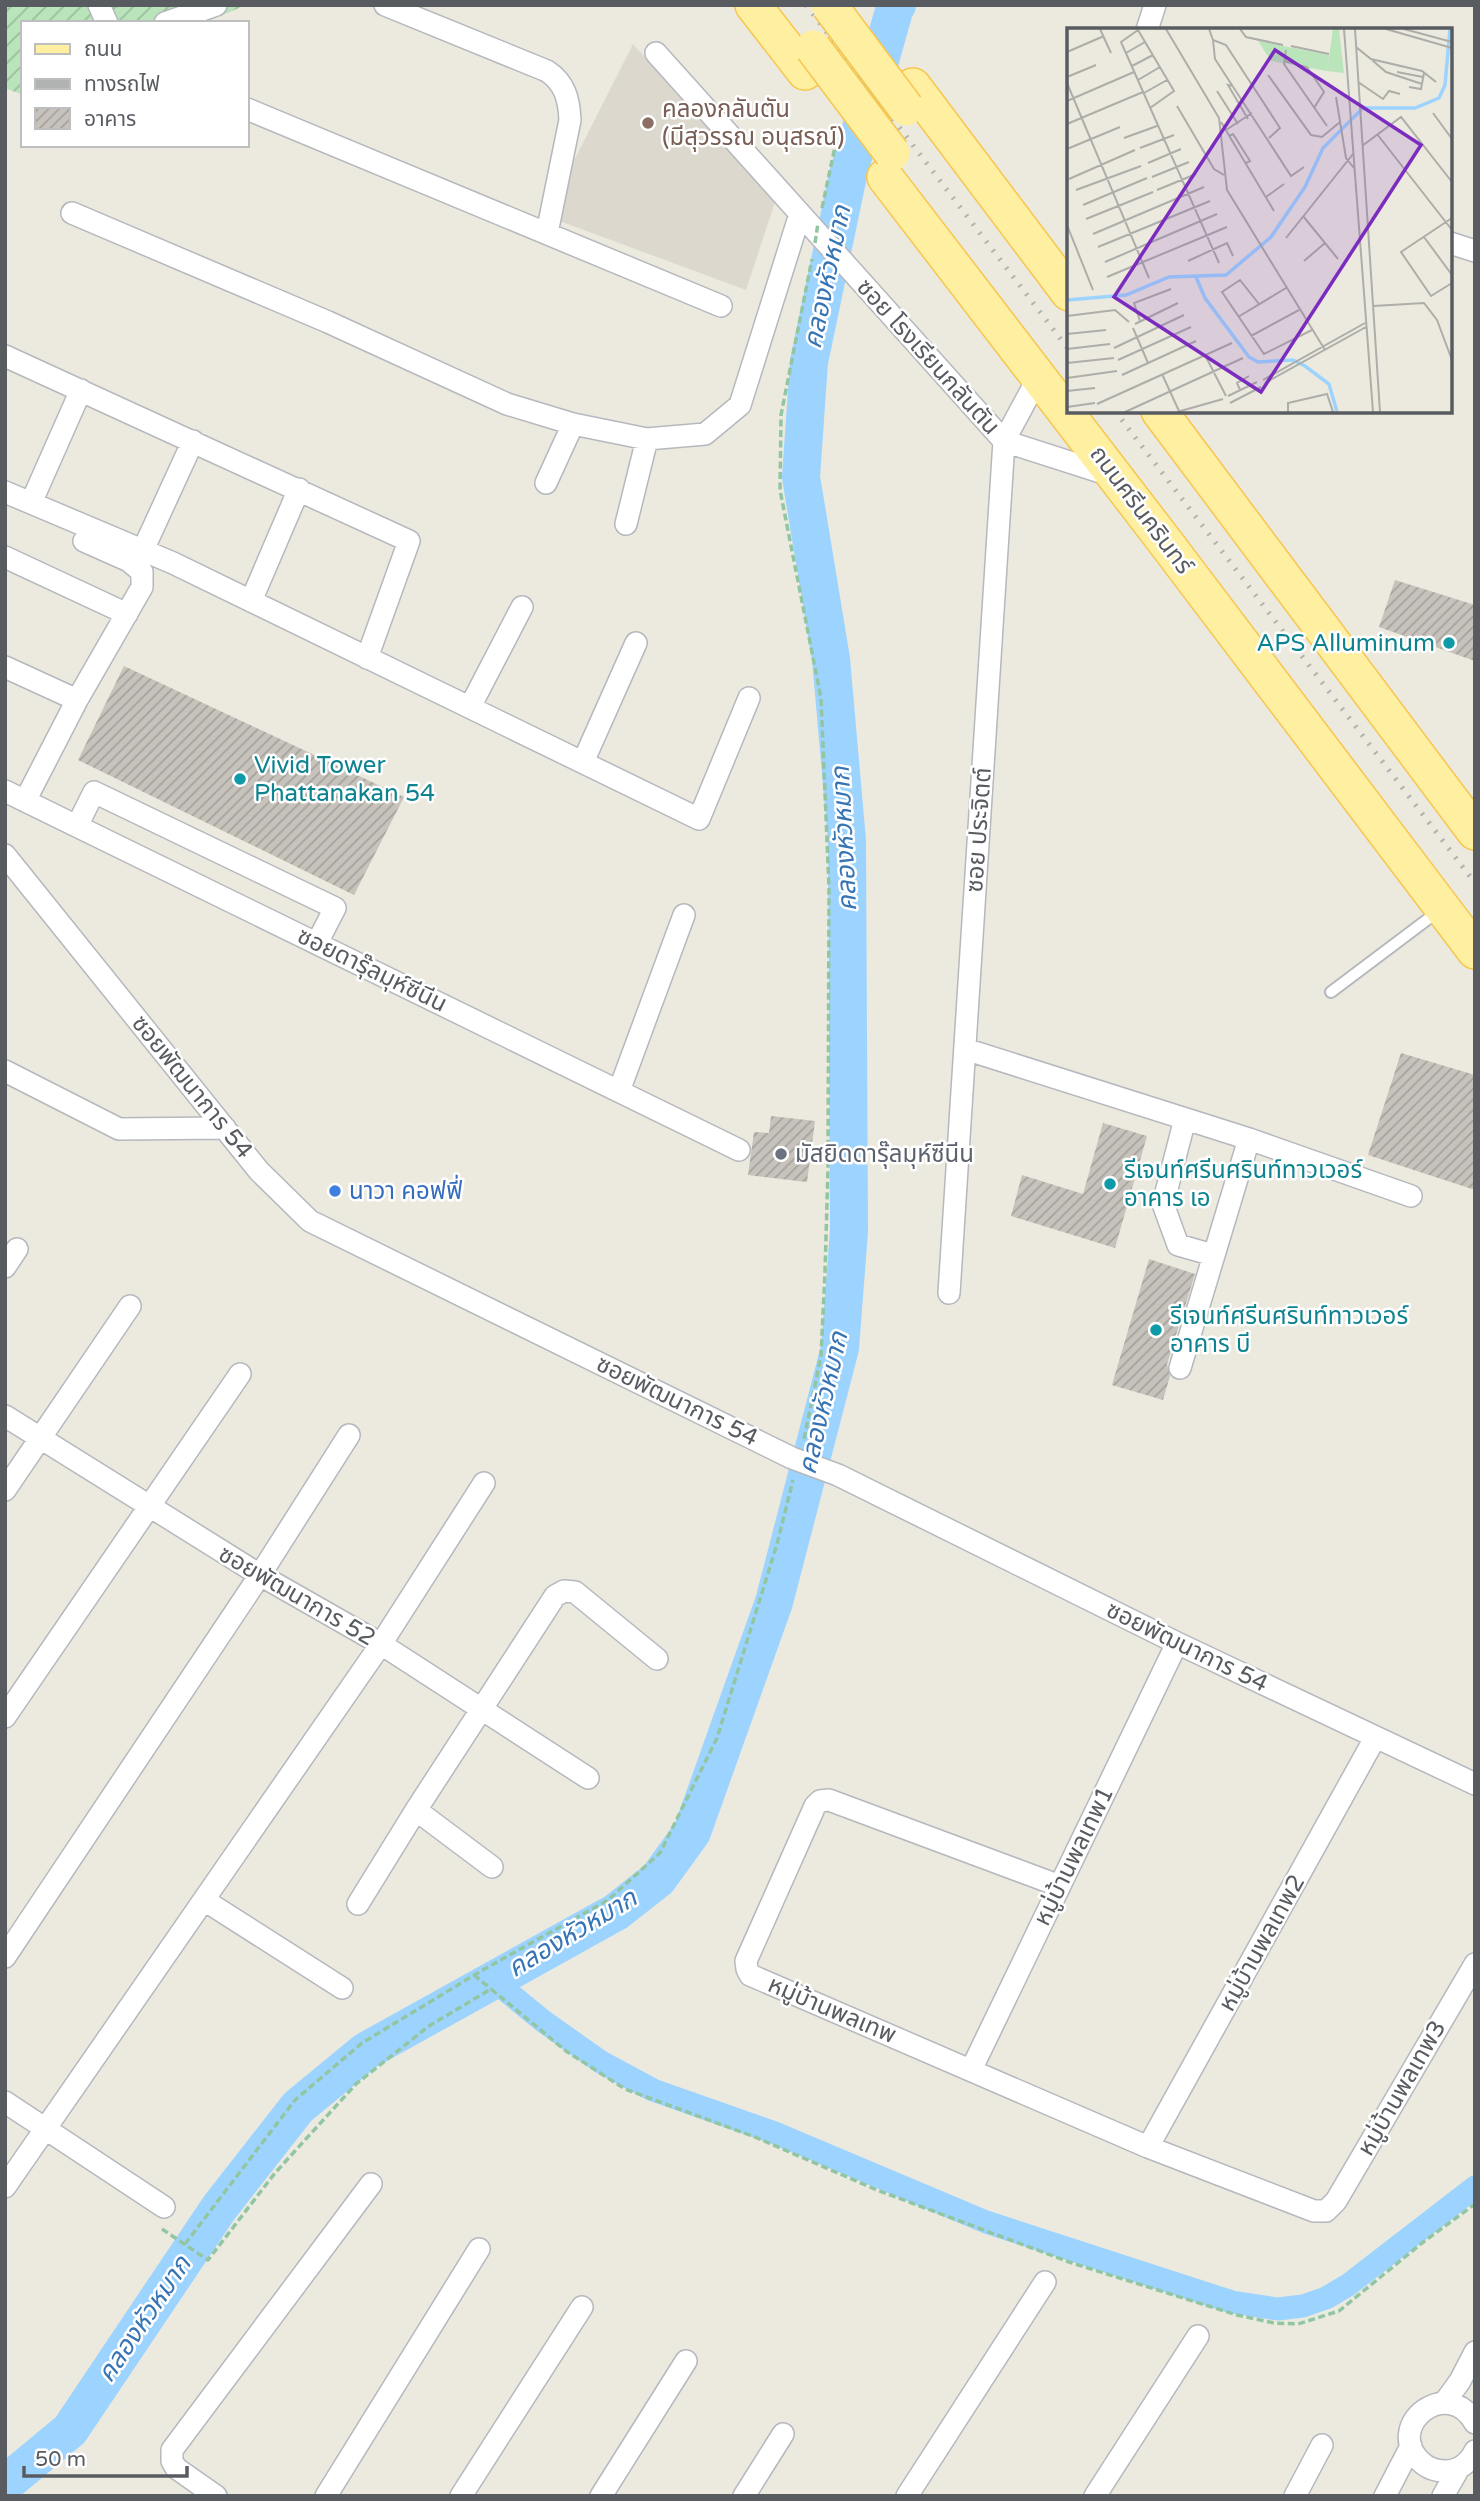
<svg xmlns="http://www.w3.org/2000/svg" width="1480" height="2501" viewBox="0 0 1480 2501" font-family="'Varela Round','Noto Sans Thai',sans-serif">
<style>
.education{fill:#dcd8ce}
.garden{fill:url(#garden-furrows)}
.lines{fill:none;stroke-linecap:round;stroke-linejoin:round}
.canal{stroke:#9cd4ff;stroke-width:23}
.river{stroke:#9cd4ff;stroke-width:38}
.building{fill:url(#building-hatch)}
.lane-casing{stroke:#b5b8bd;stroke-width:14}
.street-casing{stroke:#b5b8bd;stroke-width:24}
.primary-casing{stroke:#f6c64e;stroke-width:38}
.path{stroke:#92c6a2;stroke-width:3.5;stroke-dasharray:7 3.5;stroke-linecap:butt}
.lane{stroke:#fff;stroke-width:10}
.street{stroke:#fff;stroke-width:21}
.primary{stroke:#fff0a1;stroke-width:35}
.rail{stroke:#b1b2b2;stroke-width:5;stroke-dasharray:2 9;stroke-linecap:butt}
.primary-bridge-casing{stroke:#f6c64e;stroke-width:38;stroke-linecap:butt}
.path-bridge{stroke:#92c6a2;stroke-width:3.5;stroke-dasharray:7 3.5;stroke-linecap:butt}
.primary-bridge{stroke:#fff0a1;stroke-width:35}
.education-dot{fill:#8d6e63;stroke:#fff;stroke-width:2.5}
.culture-dot{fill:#0f9aa8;stroke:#fff;stroke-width:2.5}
.worship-dot{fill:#6b7280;stroke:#fff;stroke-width:2.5}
.shop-dot{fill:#3f7fe0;stroke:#fff;stroke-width:2.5}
.labels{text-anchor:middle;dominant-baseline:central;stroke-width:5;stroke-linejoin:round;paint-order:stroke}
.education-label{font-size:24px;fill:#785e54;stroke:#fff;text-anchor:start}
.street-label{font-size:24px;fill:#585c61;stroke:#fff}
.culture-label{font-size:24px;fill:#0d838f;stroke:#fff;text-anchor:start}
.worship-label{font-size:24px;fill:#5b616d;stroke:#fff;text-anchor:start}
.shop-label{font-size:24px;fill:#366cbe;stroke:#fff;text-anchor:start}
.water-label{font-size:26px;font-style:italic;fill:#3774b3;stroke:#fff}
.inset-river{fill:none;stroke:#9cd4ff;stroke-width:3.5}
.inset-road{fill:none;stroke:#adada9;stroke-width:2}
.view{fill:#7b2cbf;fill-opacity:0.15;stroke:#7b2cbf;stroke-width:3.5}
.inset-edge{fill:none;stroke:#585c61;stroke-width:3.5}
</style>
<defs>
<pattern id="garden-furrows" width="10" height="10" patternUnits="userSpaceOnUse" patternTransform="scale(1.75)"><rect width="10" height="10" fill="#bae5ba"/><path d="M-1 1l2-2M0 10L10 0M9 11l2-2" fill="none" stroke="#9abd9b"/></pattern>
<pattern id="building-hatch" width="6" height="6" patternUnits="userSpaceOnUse" patternTransform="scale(1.75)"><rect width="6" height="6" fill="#c7c3bc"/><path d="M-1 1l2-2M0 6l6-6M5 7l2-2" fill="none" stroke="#a4a29c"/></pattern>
</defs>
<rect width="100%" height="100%" fill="#ece9df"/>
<path class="education" d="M633 44 775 202 746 290 546 216Z"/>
<path class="garden" d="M5 5H246L204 23H23V95L5 88Z"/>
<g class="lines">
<path class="canal" d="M493 1980 543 2021 601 2062 653 2090 775 2133 986 2222 1232 2302 1278 2309 1303 2306 1326 2298 1348 2285 1475 2187"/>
<path class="river" d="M5 2484 70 2430 219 2208 298 2107 366 2051 616 1912 658 1879 692 1832 774 1602 840 1348 849 1231 847 841 831 659 801 477 809 362 848 175 895 7 897 5"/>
</g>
<path class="building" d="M1395 580 1475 605V661L1379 627Z
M124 666 404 797 354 895 78 760Z
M1401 1053 1475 1075V1190L1368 1155Z
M771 1116 815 1121 807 1182 748 1175 754 1132 769 1133Z
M1103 1123 1147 1136 1115 1248 1011 1216 1022 1175 1083 1194Z
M1149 1259 1195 1274 1167 1364 1170 1376 1163 1400 1112 1385Z"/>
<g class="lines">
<defs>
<path id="lane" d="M1331 992 1440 910"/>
<path id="street" d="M99 5 107 23
M385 5 547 71C565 83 569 99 570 120L547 233
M165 23 216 5
M1147 30 1155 5
M656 53 1004 441 1113 476
M247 109 721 306
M72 213 328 322 507 404 573 424 647 439 705 434 740 405 800 214
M1450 243 1475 251
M5 356 409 541 367 658
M546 483 573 424
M5 492 173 563 699 819 749 698
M31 503 81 390
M626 524 647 439
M143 550 193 441
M5 557 127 614
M251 601 299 489
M5 667 77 700
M470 707 522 607
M583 762 636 643
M5 791 739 1150
M25 801 77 700 142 587V572L129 561 84 541
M77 826 94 792 335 908 317 943
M5 855 259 1171 310 1221 792 1458 838 1475 1177 1643 1475 1784
M965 1049 1249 1139 1411 1196
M5 1071 119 1129 225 1128
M619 1091 684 915
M1185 1119 1163 1204 1178 1245 1213 1255
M5 1267 17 1249
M949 1293 1004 441 1039 376
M1180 1368 1249 1139
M5 1416 260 1575 381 1644 588 1778
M5 1490 130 1306
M5 1717 240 1374
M416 1810 492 1867
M1060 1886 829 1800 820 1801 815 1806 746 1961 747 1969 750 1975 1148 2147 1314 2211H1326L1336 2201 1475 1964
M204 1900 342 1988
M358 1904 416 1810 555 1596 564 1591 575 1592 657 1659
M5 1957 260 1575 349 1435
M971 2070 1177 1643
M5 2102 164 2207
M1148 2147 1375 1738
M5 2187 381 1644 484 1483
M1444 2403 1460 2381 1475 2352
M1475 2423C1448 2375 1384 2425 1420 2461 1427 2468 1436 2471 1445 2471 1459 2471 1469 2463 1475 2451
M216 2496 176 2468 172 2461V2450L371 2184
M326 2496 479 2249
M461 2496 582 2307
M601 2496 686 2361
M744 2496 783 2434
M907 2496 1045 2282
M1095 2496 1198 2336
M1295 2496 1322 2445
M1385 2496 1411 2446
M1443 2496 1459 2468"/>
<path id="primary" d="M753 5 805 72
M913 86 1069 293
M885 177 1166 543 1475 951
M1159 411 1475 832"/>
</defs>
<use href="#lane" class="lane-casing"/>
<use href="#street" class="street-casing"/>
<use href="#primary" class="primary-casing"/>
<path class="path" d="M822 208 836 142
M804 1439 821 1356 825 1272 828 1168 829 888 821 698 780 490 781 415 812 259
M474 1975 491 1989
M162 2229 208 2260 275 2173 356 2084 429 2026 491 1989 566 2051 625 2089 755 2137 877 2190 1072 2263 1237 2315 1274 2323 1298 2324 1339 2311 1422 2243 1475 2204
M185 2244 295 2100 362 2043 481 1971 608 1900 660 1853 717 1738 777 1544 793 1480"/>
<use href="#lane" class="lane"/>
<use href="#street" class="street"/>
<use href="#primary" class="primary"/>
<path class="rail" d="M806 5 1069 350
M1115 411 1475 883"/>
<defs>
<path id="primary-bridge" d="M829 5 906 108
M813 48 892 153"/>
</defs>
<use href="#primary-bridge" class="primary-bridge-casing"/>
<path class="path-bridge" d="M815 243 818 223"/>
<use href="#primary-bridge" class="primary-bridge"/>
</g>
<circle class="education-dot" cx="648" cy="123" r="7"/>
<g class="culture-dot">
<circle cx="1449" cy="643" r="7"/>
<circle cx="240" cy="779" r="7"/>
<circle cx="1110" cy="1184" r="7"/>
<circle cx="1156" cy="1330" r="7"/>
</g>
<circle class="worship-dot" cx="781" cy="1154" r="7"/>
<circle class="shop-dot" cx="335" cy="1191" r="7"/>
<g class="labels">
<g class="education-label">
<text x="662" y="109">คลองกลันตัน<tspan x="662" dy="28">(มีสุวรรณ อนุสรณ์)</tspan></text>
</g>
<g class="street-label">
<text transform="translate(928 357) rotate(48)">ซอย โรงเรียนกลันตัน</text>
<text transform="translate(1141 510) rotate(53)">ถนนศรีนครินทร์</text>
<text transform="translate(979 830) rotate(-86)">ซอย ประจิตต์</text>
<text transform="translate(372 970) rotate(26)">ซอยดารุ๊ลมุห์ซีนีน</text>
<text transform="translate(192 1087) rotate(51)">ซอยพัฒนาการ 54</text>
<text transform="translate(677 1401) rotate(26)">ซอยพัฒนาการ 54</text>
<text transform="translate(297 1596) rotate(30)">ซอยพัฒนาการ 52</text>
<text transform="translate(1187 1647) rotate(26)">ซอยพัฒนาการ 54</text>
<text transform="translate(1074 1856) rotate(-64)">หมู่บ้านพลเทพ1</text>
<text transform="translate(1262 1943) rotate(-61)">หมู่บ้านพลเทพ2</text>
<text transform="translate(832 2010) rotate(23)">หมู่บ้านพลเทพ</text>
<text transform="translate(1402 2088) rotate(-60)">หมู่บ้านพลเทพ3</text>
</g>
<g class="culture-label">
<text x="1435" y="643" text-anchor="end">APS Alluminum</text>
<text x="254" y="765">Vivid Tower<tspan x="254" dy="28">Phattanakan 54</tspan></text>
<text x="1124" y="1170">รีเจนท์ศรีนศรินท์ทาวเวอร์<tspan x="1124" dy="28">อาคาร เอ</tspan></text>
<text x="1170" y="1316">รีเจนท์ศรีนศรินท์ทาวเวอร์<tspan x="1170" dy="28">อาคาร บี</tspan></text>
</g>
<g class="worship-label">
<text x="795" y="1154">มัสยิดดารุ๊ลมุห์ซีนีน</text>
</g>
<g class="shop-label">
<text x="349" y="1191">นาวา คอฟฟี่</text>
</g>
<g class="water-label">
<text transform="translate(827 277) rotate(-78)">คลองหัวหมาก</text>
<text transform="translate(844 839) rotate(-93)">คลองหัวหมาก</text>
<text transform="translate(823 1403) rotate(-77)">คลองหัวหมาก</text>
<text transform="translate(572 1933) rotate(-31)">คลองหัวหมาก</text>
<text transform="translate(144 2319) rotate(-56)">คลองหัวหมาก</text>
</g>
</g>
<g transform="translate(1067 28)">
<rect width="385" height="385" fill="#ece9df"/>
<path d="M266 1H272L277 45 260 43Z" fill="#bae5ba"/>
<path d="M191 13 262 27 260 43 204 33Z" fill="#bae5ba"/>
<path class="inset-river" d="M129 249 138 270 182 329 191 334 226 332 238 338 262 356 270 384M0 272 59 267 102 249 159 247 204 209 238 159 256 120 296 80H348L372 70 378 57 383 1"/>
<path class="inset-road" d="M33 1 44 25M99 1 152 90 160 162 258 322M142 1 146 12 159 17 213 100 202 110M173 1 179 9 216 17M277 1 306 384M288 1 313 384M319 1 385 20M337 1 385 14M71 2 54 14 152 235M71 2 107 63 83 80M146 12 148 31 224 148 237 139M224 18 262 26M289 19 304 31 355 43 369 54M219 22 217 36 260 98M0 24 37 8M59 25 78 14M305 32 319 44 355 56M217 33 240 39 257 64 247 80M65 38 86 27M330 44 356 49M201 47 244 107 255 109 273 94M0 49 29 37M71 52 93 39M291 54 316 71 322 63 333 66M0 55 82 250M166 58 161 57 181 91M342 59 354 61 357 45M150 63 171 96M77 65 100 52M269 69 279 130 287 140M0 73 67 44M110 78 147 141 157 147M366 85 385 111M154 94 207 183M0 96 76 64M159 102 185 85M310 106 385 202M162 108 166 106 183 133 179 135M57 110 90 98M295 118 334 89 385 154M73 120 107 107M0 121 53 99M81 135 114 121M85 149 122 134M2 151 68 122M9 162 74 138M90 162 129 146M199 169 217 156M16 177 80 150M236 188 271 231M385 190 334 224 364 268 385 255M19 191 86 164M0 197 26 262M26 206 137 159M357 209 385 247M219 210 286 126M31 219 143 173M121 233 160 215 166 228M237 233 258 215M38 234 150 186M40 249 160 199M192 276 173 252 155 264 197 326 245 302M306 278 357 275 370 292 385 332M0 288 48 282 62 294M171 289 219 260M73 293 67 275 104 261M68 296 111 275M66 300 81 335M0 306 39 302M184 308 232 282M47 320 117 287M0 321 43 316M138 327 159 368M51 332 124 299M0 335 47 330M95 346 112 383M55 347 129 313M0 350 50 343M196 352 298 295M198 355 299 299M173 362 170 355 182 348M0 363 28 360M161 368 190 354M163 375 194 359M30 376 165 315M0 379 28 375M58 384 176 330M110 384 156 371M221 384V375L260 366 266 384"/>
<path class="view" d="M208 22 354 117 194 364 47 269Z"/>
<rect width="385" height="385" class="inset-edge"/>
</g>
<rect width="1480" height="2501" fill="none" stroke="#585c61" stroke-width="14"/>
<rect x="21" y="21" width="228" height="126" fill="#ffffff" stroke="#bcbec0" stroke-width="2"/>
<rect x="35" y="44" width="35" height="10" fill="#fff0a1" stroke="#bcbec0" stroke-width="2"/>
<text x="84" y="56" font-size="21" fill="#585c61">ถนน</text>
<rect x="35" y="79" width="35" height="10" fill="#b1b2b2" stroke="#bcbec0" stroke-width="2"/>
<text x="84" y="91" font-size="21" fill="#585c61">ทางรถไฟ</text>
<rect x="35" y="108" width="35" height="21" fill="url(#building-hatch)" stroke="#bcbec0" stroke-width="2"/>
<text x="84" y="126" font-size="21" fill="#585c61">อาคาร</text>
<path d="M24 2466v10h163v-10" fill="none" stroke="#585c61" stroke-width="3.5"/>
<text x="35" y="2466" font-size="21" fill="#585c61" stroke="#ffffff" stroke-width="5" paint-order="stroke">50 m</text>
</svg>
